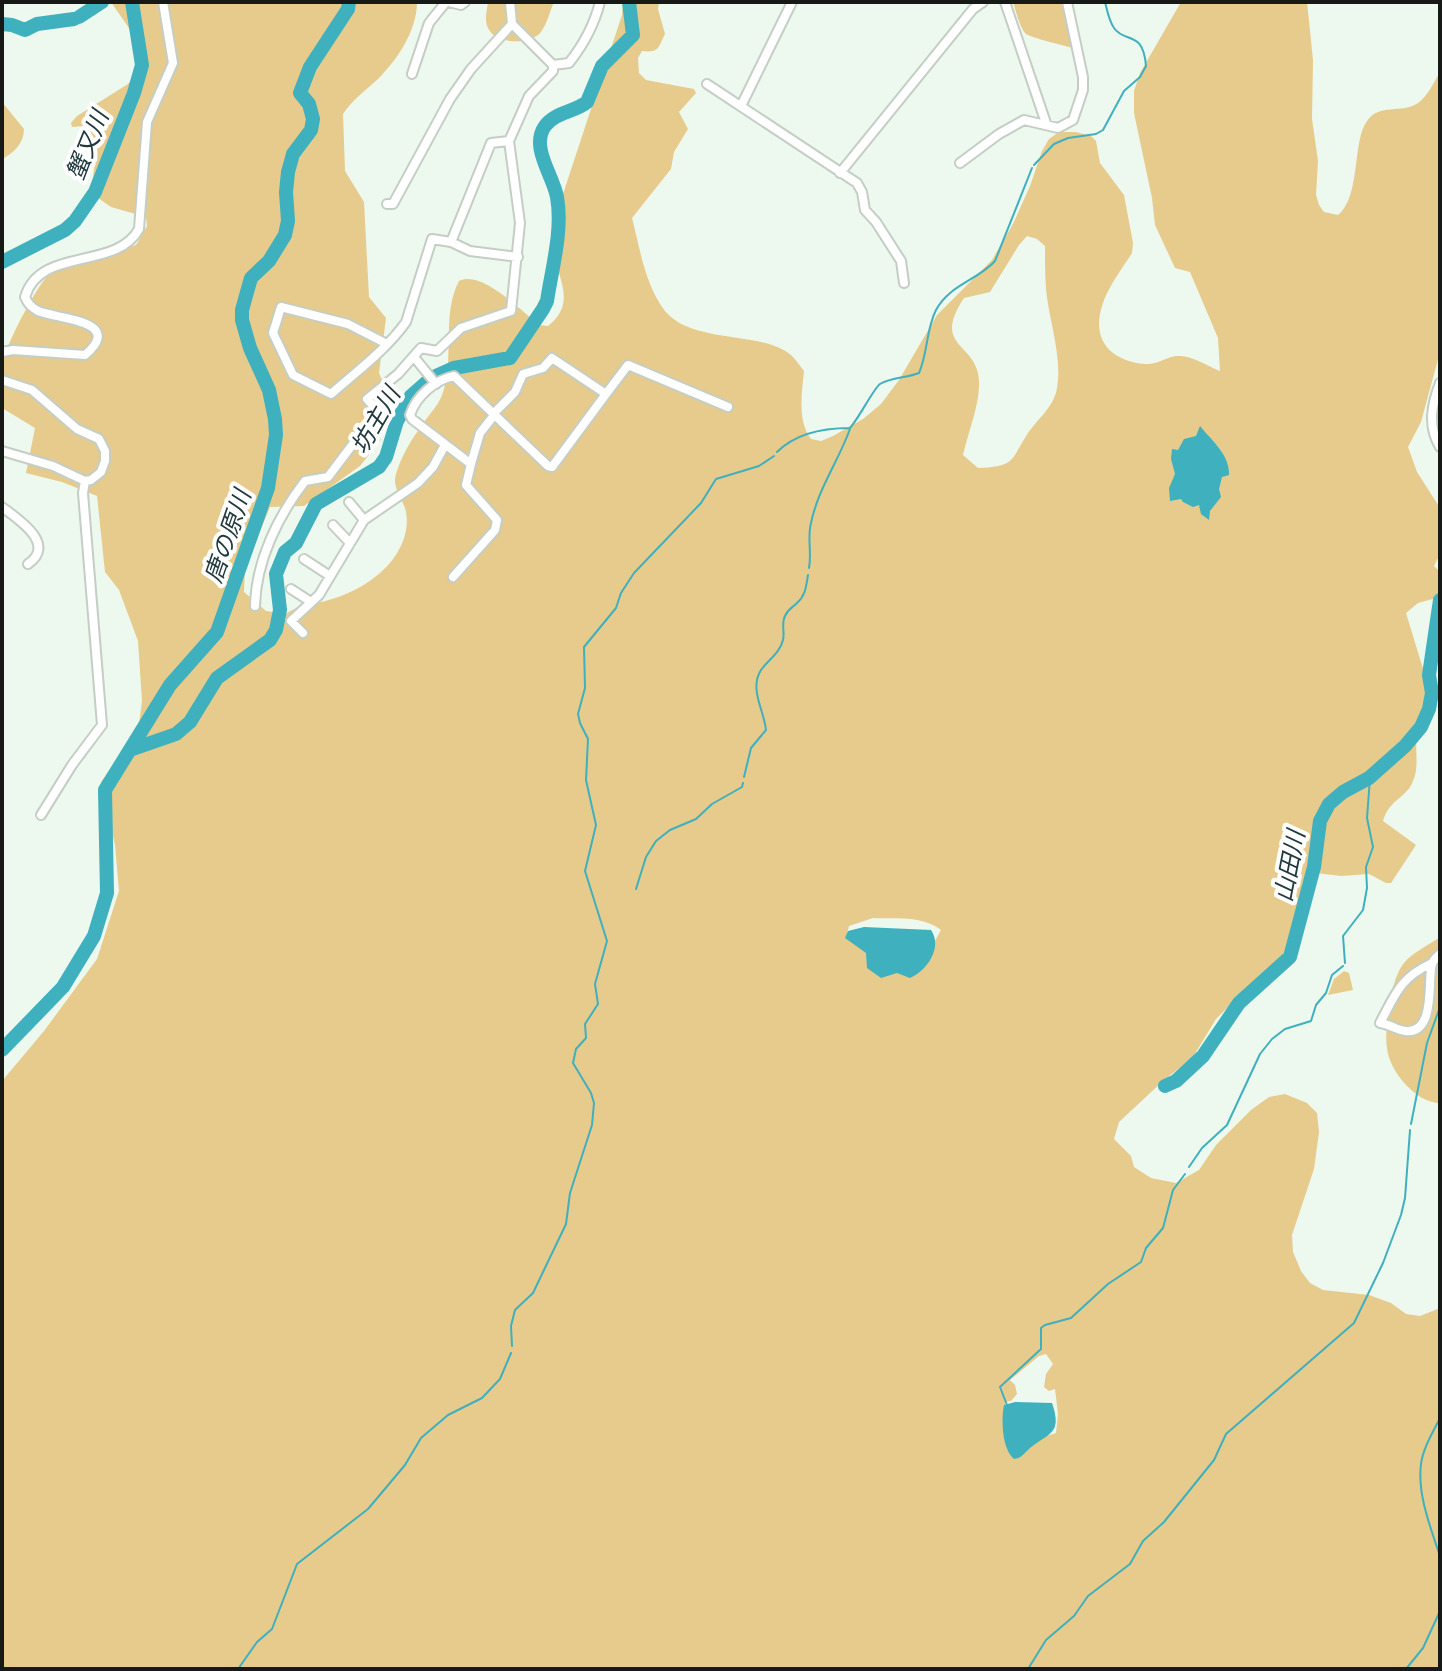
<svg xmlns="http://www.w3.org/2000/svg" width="1442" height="1671" viewBox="0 0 1442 1671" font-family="'Public Sans','Noto Sans JP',sans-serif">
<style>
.green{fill:#e7cb8c;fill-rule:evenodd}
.water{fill:#3eb0be}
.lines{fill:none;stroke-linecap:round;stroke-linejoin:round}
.stream{stroke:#3eb0be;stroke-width:2}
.river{stroke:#3eb0be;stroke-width:14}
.minor-casing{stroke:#c4cec4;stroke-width:12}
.minor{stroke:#fff;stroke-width:8}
.labels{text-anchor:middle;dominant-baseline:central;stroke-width:8;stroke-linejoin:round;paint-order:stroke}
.water-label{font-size:24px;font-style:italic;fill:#20393d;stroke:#fff}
</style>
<rect width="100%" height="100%" fill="#edf8ee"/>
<path class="green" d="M111 2H417C417 30 398 59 378 79 366 90 352 100 343 114L345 171 364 202 369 297 386 318 379 373 391 400 380 441 360 466 304 506 270 507 245 567 244 592 266 611 286 614C301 603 314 605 332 599 349 594 366 585 380 573 398 558 412 532 405 508 401 497 392 486 396 474 401 457 411 440 422 425 430 413 441 403 444 389 454 354 442 313 459 281 482 270 520 310 539 325L548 326C579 301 555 277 554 248 554 231 559 213 562 197L622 15 623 2H659L658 9 665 34C658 48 659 53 642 51L638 58 639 73 646 80 694 89 696 93 679 112 688 129 674 152 671 169 632 218C640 249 645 285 665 311 693 345 763 330 792 356 796 360 800 366 804 371 802 392 797 421 811 439L821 441 833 436 863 419 881 404 899 380 937 315 992 260 1013 224 1030 186 1042 151 1049 139 1059 132H1076L1091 136 1096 141 1100 163 1124 195 1133 243 1132 253C1122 269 1107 288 1102 306 1091 341 1112 361 1145 364 1159 365 1168 355 1180 356 1193 356 1207 366 1220 371L1218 338 1190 272 1175 268 1155 225 1152 198 1134 113V91L1140 73 1181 2H1307L1313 60 1312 119 1318 161 1316 195 1319 205 1324 212 1338 215C1361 197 1352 141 1367 121 1379 103 1402 114 1418 103 1428 96 1434 82 1440 72V352L1421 422 1408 447 1417 472 1440 508V554L1434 566 1440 572V597L1418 603 1406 613 1431 695C1431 718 1421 714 1417 729 1414 746 1420 766 1413 781 1406 799 1390 798 1383 821L1416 845 1391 883H1386L1369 874 1341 876 1308 872 1303 881 1285 966 1278 972 1255 980 1216 1019 1193 1057 1163 1081 1119 1122 1114 1139 1131 1156 1134 1167 1151 1178 1176 1183 1199 1170 1216 1145 1251 1110 1269 1097 1285 1094 1307 1103 1317 1113 1319 1132 1314 1169 1292 1235 1293 1252 1301 1271 1310 1283 1323 1290 1369 1295 1391 1303 1406 1314 1420 1316 1440 1308V1669H2V1081L44 1031 97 959 119 891 115 845 101 782 128 746 139 724 142 701 138 641 119 590 105 572 97 496 62 482 26 473 35 428 2 408C2 395 0 377 2 364 6 345 38 282 53 270L136 245 147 226 146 217 111 207 91 193 95 162 88 130 84 126 72 127 71 123 77 116 128 84 139 71 140 65 133 34ZM1027 236 1037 239 1045 246C1045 261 1045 275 1046 289 1049 322 1064 360 1056 393 1051 409 1037 420 1028 433 1010 461 1016 466 978 468L963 455C968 433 978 409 979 387 982 341 929 351 964 298L990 292 1019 245ZM873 918C896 919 922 915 941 930L929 952H869L847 934 849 926ZM1046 1354 1053 1364 1046 1374 1044 1387 1049 1391 1055 1389 1058 1414 1056 1433 1043 1437 1005 1408V1402L1011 1401 1017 1394 1015 1385 1010 1380 1039 1356Z
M488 2H554C550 11 547 24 541 32 530 46 495 44 488 28 484 20 487 10 488 2Z
M1013 2H1065L1075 49C1065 45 1029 38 1025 33 1019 25 1016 11 1013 2Z
M2 102 24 129C24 143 14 153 2 159Z
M1440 937V1103C1416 1103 1389 1071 1387 1048 1384 1028 1391 978 1404 963 1412 953 1429 945 1440 937Z
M1344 971 1349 973 1353 990 1328 995 1334 979Z"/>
<path class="water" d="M1200 426C1212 441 1230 455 1229 475L1222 477 1219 489 1221 497 1210 511 1209 520 1201 514 1199 505 1193 507 1183 502 1181 499 1170 501 1169 488 1175 474 1171 459 1172 449 1178 450 1184 439 1196 436Z
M864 927 931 930C943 947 927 971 910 978L897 973 881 978 867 968 866 953 845 938 848 931Z
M1015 1402 1052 1403C1063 1435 1048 1433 1029 1449 1023 1454 1022 1458 1014 1459 1002 1449 1001 1420 1004 1405Z"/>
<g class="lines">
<path class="stream" d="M1034 165 1054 144 1068 138 1096 134 1103 130 1124 91 1140 77 1146 66C1143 29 1125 44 1114 28 1109 21 1107 10 1105 2
M777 452C796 433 824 428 850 428 859 418 874 388 880 384 891 377 907 378 919 373 928 353 926 329 936 310 949 285 978 280 995 261L1032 168
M809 568C812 553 807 538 811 523 818 489 838 462 850 429
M744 777 751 748 766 730C764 710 749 689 761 670 768 660 780 653 783 640 785 632 781 624 785 616 788 609 792 608 797 603 806 595 806 586 808 575
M636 889 646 857 656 841 670 830 696 819 712 804 742 787 743 783
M1345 963 1343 936 1363 910 1367 888 1366 867 1373 847 1367 818 1370 778
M1411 1124 1427 1043 1440 1007
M1189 1167 1202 1148 1227 1125 1260 1054 1272 1039 1285 1029 1311 1021 1316 1005 1326 993 1332 975 1343 966
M512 1346 511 1326 515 1310 533 1293 566 1224 570 1193 592 1125 594 1103 591 1093 573 1063 576 1049 586 1038 585 1024 598 1004 595 984 607 941 585 871 596 825 586 780 588 739 580 723 578 714 585 688 584 647 616 608 621 593 634 573 701 503 716 479 759 466 774 456
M1007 1405 1000 1387 1041 1349V1328L1045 1325 1071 1318 1108 1284 1141 1262 1146 1248 1163 1228 1173 1190 1185 1174
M1440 1418C1433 1432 1423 1448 1421 1464 1417 1494 1431 1529 1440 1556
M238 1669 257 1642 272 1629 297 1564 368 1509 405 1465 421 1438 448 1415 482 1398 500 1379 511 1353
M1028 1669 1046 1640 1074 1616 1088 1596 1130 1564 1143 1541 1164 1522 1214 1460 1226 1434 1354 1323 1383 1263 1401 1215 1405 1198 1410 1130
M1406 1669 1423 1648 1440 1611"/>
<path class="river" d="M79 17 102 2
M2 24 12 25 25 30 37 24 74 19
M2 262 65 230 75 221 95 192 134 93 142 65 132 2
M434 377 454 368 510 358 543 309 547 301C552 268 563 230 557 197 553 175 530 147 545 126 555 112 575 112 587 102L602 66 633 35 629 2
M130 750 176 734 190 722 217 678 270 640 276 630 280 610 276 574 285 552 296 543 316 504 379 467 386 457 397 421 411 396 428 381
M2 1050 63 987 94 936 107 893 105 790 170 685 217 632 268 488 276 435 275 419 269 390 250 348 242 320V310L251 278 269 261 285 235 288 221 286 192 288 172 293 154 311 130 313 119 309 104 300 93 310 67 348 9 349 2
M1165 1086 1176 1081 1203 1056 1239 1003 1290 957 1314 867 1320 821 1329 804 1343 792 1369 778 1405 746 1421 727 1429 709 1432 693 1429 675 1440 600"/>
<defs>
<path id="minor" d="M449 2 461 5 465 2
M510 2 512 24 553 65
M1005 2 1046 123
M553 65 569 63C584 44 594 26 600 2
M412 74 429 23 446 2
M707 84 857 183 862 192 865 210 876 222 901 261 904 283
M741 106 792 2
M960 163 999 134 1024 120 1058 128 1073 120 1083 90V77L1067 2
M840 173 973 9 983 2
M387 204H393L450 99 471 69 512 24
M451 242 491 143 509 141
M387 344 348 324 281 307 273 333 293 375 331 394C357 371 386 350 406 322L432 239 451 242 470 251 518 257
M2 352 13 350 85 355C126 320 56 319 38 311 31 307 28 304 25 297 40 246 116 271 139 229L147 122 173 63 163 2
M414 357 436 384
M2 380 32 390 77 429 99 439 105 451V461L101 472 91 480 85 481 53 466 2 451
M1440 383C1432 404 1427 426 1440 447
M606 394 628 365 728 407
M471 464 480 433 495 414
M349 502 364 520
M2 507C18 519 57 544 28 564
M333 525 350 543
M304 559 330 576
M453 577 495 530 497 520 466 485 471 464 412 419 410 415C416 396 435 380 454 376L548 466 552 467 606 394 552 358 543 368 523 374 515 392 494 413
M291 589 311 602
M255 606C256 561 278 516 305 481L328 477 378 411 367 399 398 374 421 348 437 351 461 328 511 311 520 223 509 141 529 96 553 71V65
M303 633 291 621 319 595 364 520 418 483 433 467 445 445
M41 815 72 765 102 725 83 493 85 481
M1432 963C1400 978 1396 993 1380 1023 1389 1024 1397 1030 1405 1031 1437 1035 1427 977 1432 964 1433 960 1437 957 1440 954"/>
</defs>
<use href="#minor" class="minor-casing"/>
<use href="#minor" class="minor"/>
</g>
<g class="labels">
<g class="water-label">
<text transform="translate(87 145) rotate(-68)">蟹又川</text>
<text transform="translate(375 420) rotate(-60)">坊主川</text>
<text transform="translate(227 536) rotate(-71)">唐の原川</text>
<text transform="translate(1289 866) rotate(-79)">山田川</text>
</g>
</g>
<rect width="1442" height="1671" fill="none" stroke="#161916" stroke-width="8"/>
</svg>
